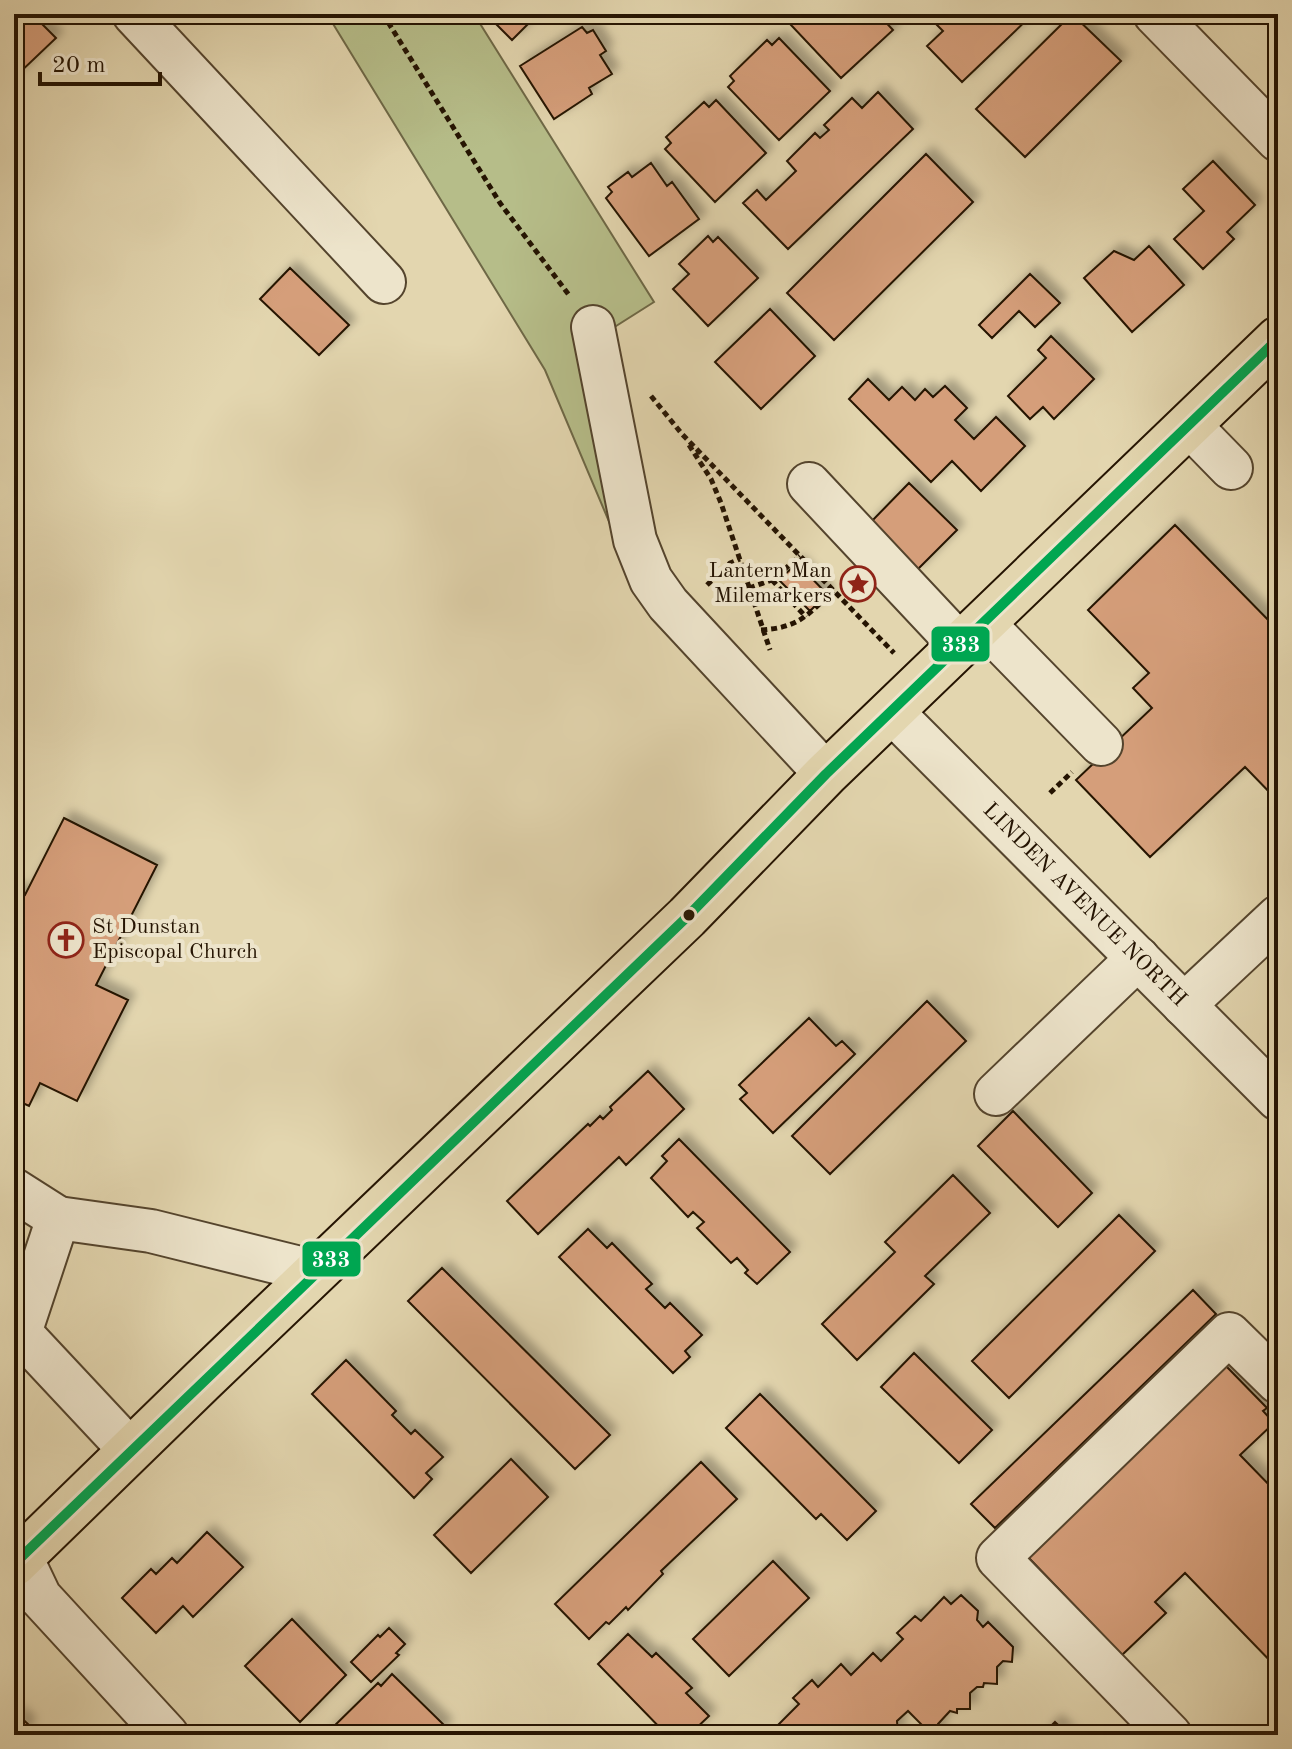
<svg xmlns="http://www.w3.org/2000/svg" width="1292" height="1749" viewBox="0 0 1292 1749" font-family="'Old Standard TT',serif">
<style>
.green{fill:#b6bd89;stroke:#6e6846;stroke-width:2}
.building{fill:#d59e7a;stroke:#251402;stroke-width:2;filter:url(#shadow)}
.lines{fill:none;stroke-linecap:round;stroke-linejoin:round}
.minor-casing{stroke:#54442d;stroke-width:46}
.major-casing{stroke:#251402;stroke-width:48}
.path{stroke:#251402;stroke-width:5;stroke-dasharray:6 4;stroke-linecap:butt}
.minor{stroke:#ede4cb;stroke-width:42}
.major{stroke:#e3d6af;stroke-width:44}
.bus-1-casing{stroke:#ede4cb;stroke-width:16}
.bus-1{stroke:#00a651;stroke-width:10}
.bus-dot{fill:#251402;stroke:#ede4cb;stroke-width:3}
.labels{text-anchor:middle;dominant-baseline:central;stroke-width:8;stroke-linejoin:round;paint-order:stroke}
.poi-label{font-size:22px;fill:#251402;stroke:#ede4cb;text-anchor:end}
.street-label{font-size:22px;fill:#251402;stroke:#ede4cb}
.line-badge{stroke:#ede4cb;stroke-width:3}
.badge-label{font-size:22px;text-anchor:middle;font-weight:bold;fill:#fff}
</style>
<defs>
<filter id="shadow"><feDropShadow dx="7" dy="-7" stdDeviation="4" flood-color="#0004"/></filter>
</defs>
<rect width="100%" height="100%" fill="#e3d6af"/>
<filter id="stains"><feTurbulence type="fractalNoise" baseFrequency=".0025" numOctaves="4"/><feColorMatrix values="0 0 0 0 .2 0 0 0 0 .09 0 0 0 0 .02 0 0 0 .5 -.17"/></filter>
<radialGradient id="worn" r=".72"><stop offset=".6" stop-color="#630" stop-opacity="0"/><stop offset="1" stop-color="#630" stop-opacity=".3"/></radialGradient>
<path class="green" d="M327 14H474L654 302 583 347 613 531 545 370Z"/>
<path class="building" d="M32 14 56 38 14 78V15Z
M486 14H538L512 40Z
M792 14H878L893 30 841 78 791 25 797 19Z
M939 14H1033L962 82 927 46 943 31 932 20Z
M1072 14 1121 61 1025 157 976 109Z
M582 27 587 33 593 30 606 51 600 55 612 74 589 88 592 94 554 119 520 66Z
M779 38 830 91 779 140 728 87 734 81 730 76 767 40 772 45Z
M878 92 913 129 788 249 743 203 757 190 766 200 796 171 787 161 815 133 820 138 829 130 824 125 852 98 862 108Z
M716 100 766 153 715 202 665 149 671 143 666 137 704 102 709 107Z
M926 154 973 202 834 340 787 293Z
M1213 161 1255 205 1227 232 1234 239 1203 269 1174 239 1204 211 1183 189Z
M651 163 667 186 672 182 699 219 649 256 606 198 612 192 608 187 628 172 632 177Z
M708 236 713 242 718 237 758 278 708 326 673 289 689 274 679 264Z
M1149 246 1184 285 1132 332 1084 278 1114 251 1134 260Z
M290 268 349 325 319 355 260 299Z
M1030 274 1060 303 1035 327 1019 311 992 338 979 325Z
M770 309 815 356 761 409 715 362Z
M1051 336 1094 379 1054 419 1043 407 1030 419 1008 396 1046 358 1038 350Z
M868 379 889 400 902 387 915 400 925 389 933 397 945 386 967 408 955 420 974 439 996 417 1025 446 981 491 952 461 931 482 849 399Z
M909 483 957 530 914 573 867 526Z
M1175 525 1278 630V801L1245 767 1150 857 1076 780 1152 708 1133 688 1149 673 1088 610Z
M797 563 827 594 810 611 779 580Z
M64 818 157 865 96 985 128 1000 77 1101 40 1083 29 1106 14 1099V889L25 895Z
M927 1001 966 1041 830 1174 792 1136Z
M809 1018 836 1046 842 1041 855 1054 773 1133 740 1099 747 1093 739 1085Z
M648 1071 684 1109 626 1165 619 1157 538 1234 507 1201 588 1124 590 1126 600 1116 603 1119 612 1110 610 1107Z
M1013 1111 1092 1193 1058 1227 978 1146Z
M679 1139 790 1252 757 1284 745 1273 748 1270 737 1258 731 1263 697 1228 704 1222 693 1212 688 1217 651 1178 667 1161 662 1156Z
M953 1175 990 1213 925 1276 934 1284 857 1360 822 1324 895 1252 885 1242Z
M1119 1215 1155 1251 1009 1398 972 1361Z
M588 1229 607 1248 612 1243 652 1284 646 1289 665 1308 670 1303 702 1335 685 1351 690 1357 673 1373 559 1257Z
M442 1268 610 1435 575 1469 408 1301Z
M1193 1290 1216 1314 995 1528 971 1504Z
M914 1353 992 1430 959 1463 881 1387Z
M346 1360 396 1411 392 1415 411 1434 415 1430 443 1457 426 1473 432 1479 414 1498 312 1394Z
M1224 1364 1267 1408 1263 1411 1274 1423 1240 1455 1278 1494V1669L1185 1573 1155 1602 1166 1613 1122 1655 1026 1555Z
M760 1394 876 1511 847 1540 821 1514 816 1519 726 1428Z
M511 1459 548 1497 471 1573 434 1535Z
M701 1462 737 1499 661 1571 663 1574 628 1610 626 1607 609 1624 606 1622 589 1639 555 1604Z
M207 1532 243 1567 193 1617 183 1606 156 1633 122 1598 151 1569 156 1574 172 1558 177 1563Z
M773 1561 809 1598 729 1676 693 1639Z
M961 1595 978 1611 977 1620 983 1627 988 1622 1013 1647 1012 1662 1003 1661 997 1667V1684L984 1683 983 1687H977L970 1693V1709H957V1713L950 1711 938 1724V1735H924L925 1728 908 1711 897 1721 898 1735H784L776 1727 799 1704 793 1698 812 1680 818 1687 841 1664 851 1675 873 1653 881 1661 903 1639 897 1633 915 1616 921 1621 944 1597 951 1604Z
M292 1619 346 1675 300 1722 245 1666Z
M389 1628 405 1644 396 1653 399 1655 371 1682 351 1662 378 1635 380 1637Z
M628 1634 652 1657 656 1653 692 1688 686 1693 709 1716 689 1735H667L598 1664Z
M392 1674 445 1726 437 1735H325L378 1683 381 1686Z
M16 1713 29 1725 22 1732 25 1735H14Z
M1055 1722 1069 1735H1042Z"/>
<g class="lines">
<defs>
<g id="minor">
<path d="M134 14 384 282"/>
<path d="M1155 14 1278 140"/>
<path d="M593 327 635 540 651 580 668 604 826 774"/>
<path d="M1189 425 1231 468"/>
<path d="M809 484 960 645"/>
<path d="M983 623 1101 744"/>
<path id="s1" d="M891 711 1278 1099"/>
<path d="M1184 1005 1278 917"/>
<path d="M996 1094 1138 958"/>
<path d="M14 1190 58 1218 21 1330"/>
<path d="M58 1218 151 1231 316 1272"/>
<path d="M14 1326 130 1450"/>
<path d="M14 1551 21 1557 40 1597 167 1735"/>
<path d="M1170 1735 998 1558 1229 1334 1278 1382"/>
</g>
<path id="major" d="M14 1564 202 1381 687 917 826 774 1278 339"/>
</defs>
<use href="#minor" class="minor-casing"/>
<use href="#major" class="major-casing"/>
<path class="path" d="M383 14 500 203 569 295
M651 396 682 434 894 653
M689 445 711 479 721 503 770 650
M772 580 806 617
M707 585 730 563 740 559
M749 588 772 580 800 556
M761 630C798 628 808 615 833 591
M1050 793 1072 772"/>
<use href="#minor" class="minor"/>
<use href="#major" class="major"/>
<defs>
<path id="bus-1" d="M14 1564 687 917 826 774 1278 339"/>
</defs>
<use href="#bus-1" class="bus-1-casing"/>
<use href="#bus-1" class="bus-1"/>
</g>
<defs>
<symbol id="sight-ring" viewBox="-11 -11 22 22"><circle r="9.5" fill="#ede4cb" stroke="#8f2418" stroke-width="1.5"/><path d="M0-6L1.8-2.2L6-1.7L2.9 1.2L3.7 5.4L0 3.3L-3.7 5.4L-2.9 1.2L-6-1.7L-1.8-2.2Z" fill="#8f2418"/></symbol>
<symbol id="church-ring" viewBox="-11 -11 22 22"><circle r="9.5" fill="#ede4cb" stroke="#8f2418" stroke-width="1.5"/><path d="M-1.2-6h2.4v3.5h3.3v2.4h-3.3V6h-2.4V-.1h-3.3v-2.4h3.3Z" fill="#8f2418"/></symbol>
</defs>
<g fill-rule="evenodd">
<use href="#sight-ring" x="838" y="564" width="40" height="40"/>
<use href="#church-ring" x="46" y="920" width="40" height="40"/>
</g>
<circle class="bus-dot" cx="689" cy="915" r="7"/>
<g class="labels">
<g class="poi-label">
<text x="832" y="571">Lantern Man<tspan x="832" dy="25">Milemarkers</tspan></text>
<text x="92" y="927" text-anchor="start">St Dunstan<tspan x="92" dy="25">Episcopal Church</tspan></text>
</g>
<g class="street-label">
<text stroke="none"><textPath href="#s1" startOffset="274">LINDEN AVENUE NORTH</textPath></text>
</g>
</g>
<g class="line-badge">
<rect x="930" y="625" width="61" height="38" rx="8" fill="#00a651"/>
<rect x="301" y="1240" width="61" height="38" rx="8" fill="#00a651"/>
</g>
<g class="badge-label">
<text x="961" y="652">333</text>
<text x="331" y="1267">333</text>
</g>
<rect width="1292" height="1749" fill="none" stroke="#e3d6af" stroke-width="48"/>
<rect x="16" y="16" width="1260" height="1717" fill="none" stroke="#251402" stroke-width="4"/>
<rect x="24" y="24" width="1244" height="1701" fill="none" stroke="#251402" stroke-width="2"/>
<path d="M40 72v12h120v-12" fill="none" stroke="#251402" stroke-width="4"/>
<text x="52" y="72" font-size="24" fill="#251402" stroke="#ede4cb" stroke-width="6" paint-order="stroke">20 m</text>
<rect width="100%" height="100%" filter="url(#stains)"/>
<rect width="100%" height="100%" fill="url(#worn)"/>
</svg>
